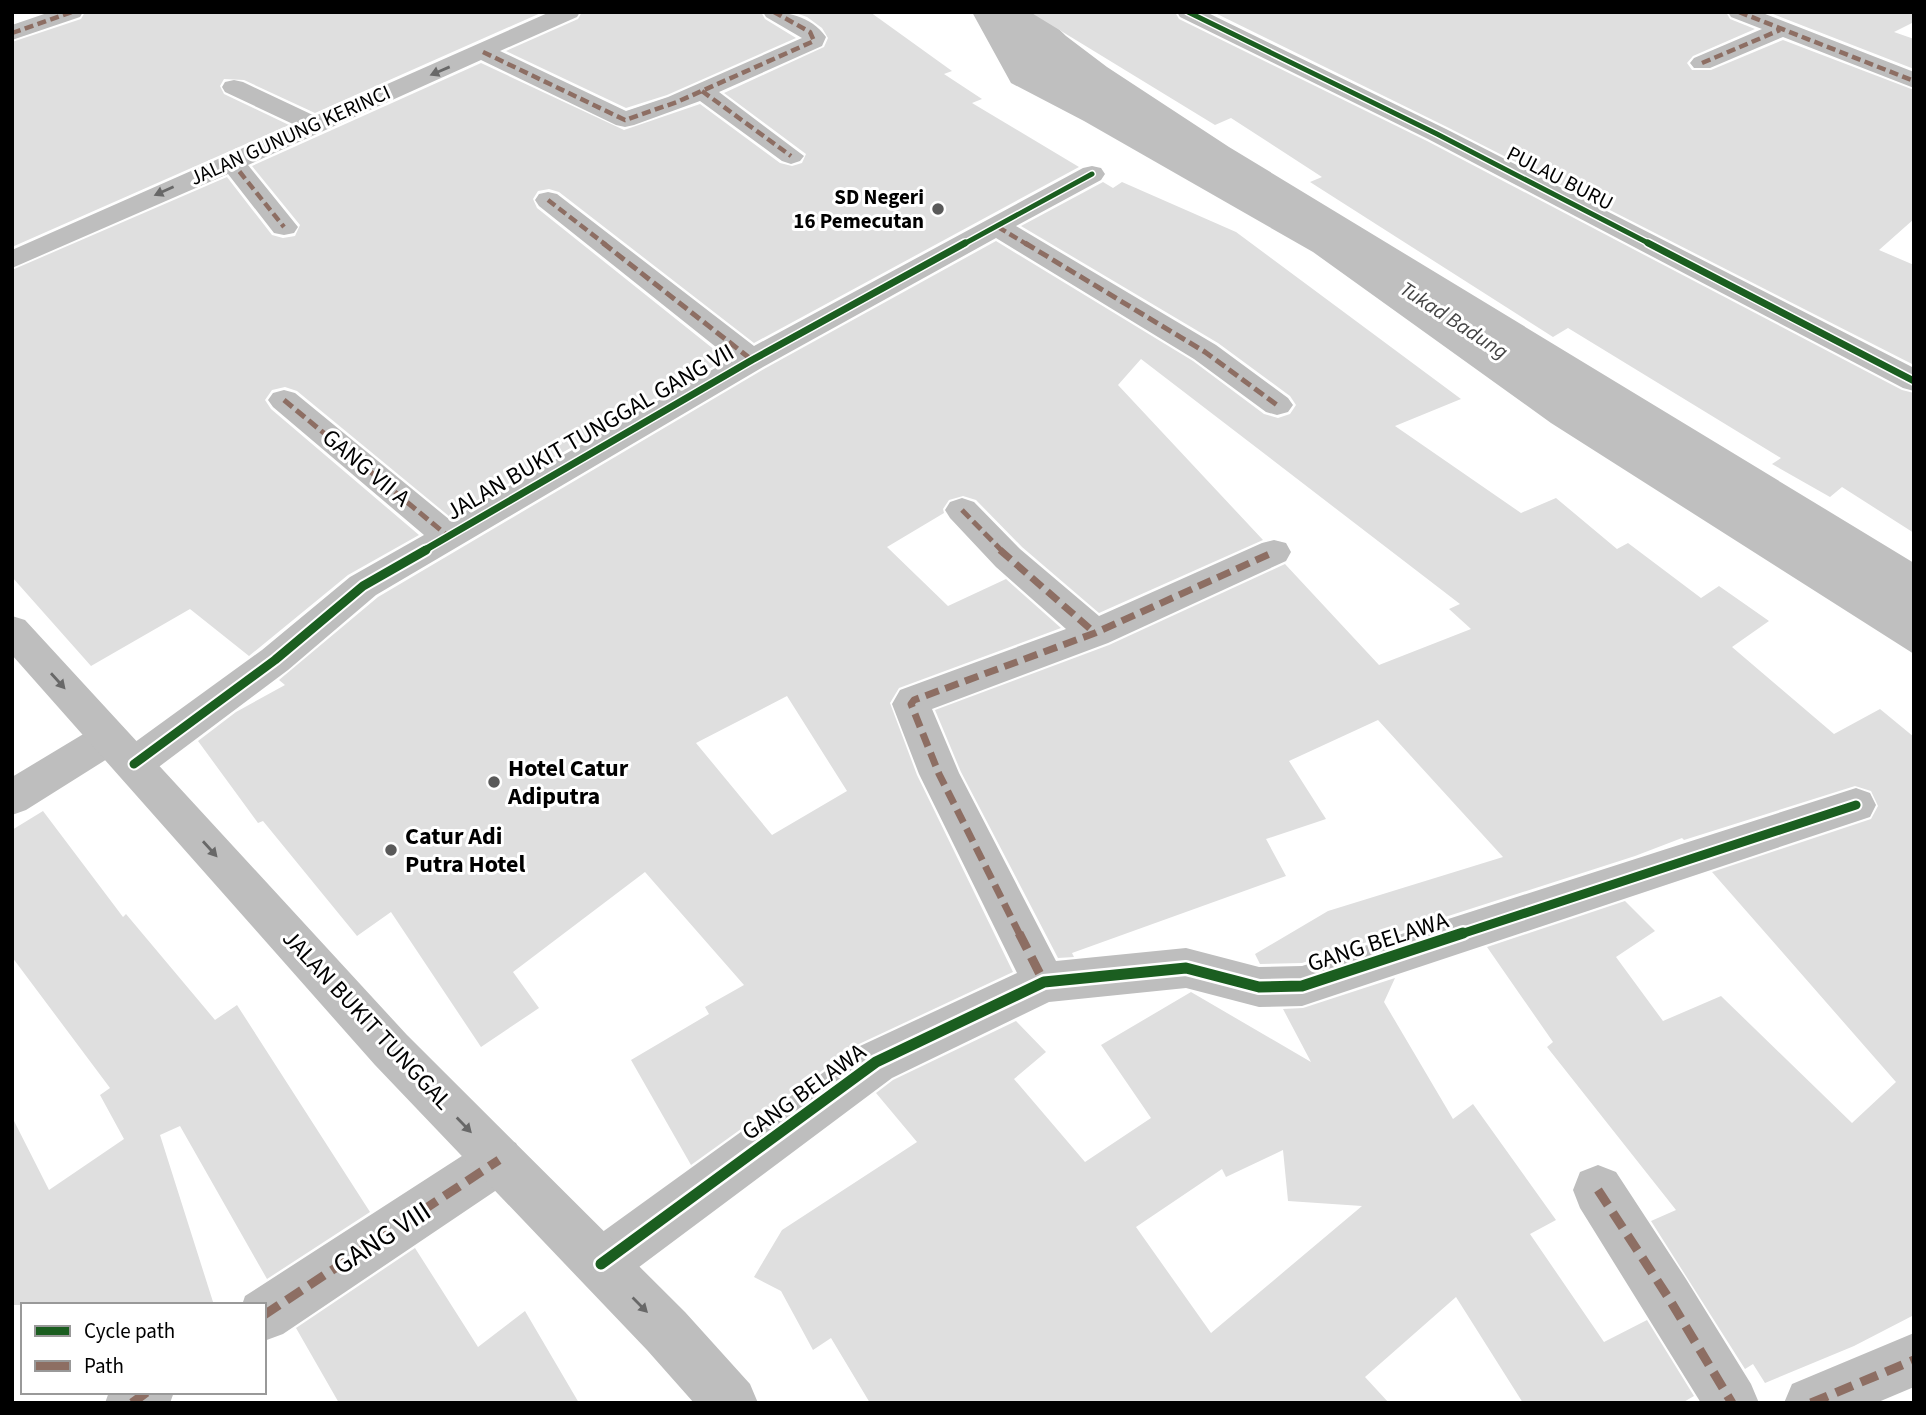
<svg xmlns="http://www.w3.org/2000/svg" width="1926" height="1415" viewBox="0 0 1926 1415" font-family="'Source Sans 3',sans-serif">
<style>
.water{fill:#bfbfbf}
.building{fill:#dfdfdf;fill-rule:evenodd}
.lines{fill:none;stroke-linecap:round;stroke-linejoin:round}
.minor{fill:#bebebe;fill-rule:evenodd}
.tertiary{fill:#bebebe;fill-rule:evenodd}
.quiet-far3{stroke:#8d6e63;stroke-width:4.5;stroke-dasharray:9 4.5;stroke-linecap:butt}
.quiet-far2{stroke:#8d6e63;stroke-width:5;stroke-dasharray:11 5;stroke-linecap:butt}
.quiet-far1{stroke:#8d6e63;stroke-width:7;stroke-dasharray:14 7;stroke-linecap:butt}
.quiet{stroke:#8d6e63;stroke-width:9;stroke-dasharray:18 9;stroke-linecap:butt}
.cycleway-far3-casing{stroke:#fff;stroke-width:8}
.cycleway-far2-casing{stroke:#fff;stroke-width:10}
.cycleway-far1-casing{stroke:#fff;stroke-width:13}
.cycleway-casing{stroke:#fff;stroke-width:16}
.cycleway-far3{stroke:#1b5e20;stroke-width:5}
.cycleway-far2{stroke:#1b5e20;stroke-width:7}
.cycleway-far1{stroke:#1b5e20;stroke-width:9}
.cycleway{stroke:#1b5e20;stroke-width:11}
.oneway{fill:#686868}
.poi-dot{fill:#595959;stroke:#fff;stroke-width:2.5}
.labels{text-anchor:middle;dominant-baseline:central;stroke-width:6;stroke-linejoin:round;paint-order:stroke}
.far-street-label{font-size:21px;fill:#000;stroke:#fff}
.far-poi-label{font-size:21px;font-weight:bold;fill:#000;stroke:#fff;text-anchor:end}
.far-water-label{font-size:21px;font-style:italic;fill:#444;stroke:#fff}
.street-label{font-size:24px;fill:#000;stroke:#fff}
.poi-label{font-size:24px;font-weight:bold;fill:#000;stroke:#fff;text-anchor:start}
.near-street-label{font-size:28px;fill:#000;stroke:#fff}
</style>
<rect width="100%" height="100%" fill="#fff"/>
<path class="water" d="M972 12H1041L1066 36 1107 67 1229 147 1914 563V654L1551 423 1313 252 1084 121 1011 83Z"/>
<path class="building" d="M85 12H543L315 113 244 80 224 79 220 86 224 94 289 125 12 247V42L81 19Z
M582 12H761L765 19 796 38 667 95 626 108 506 51 578 19Z
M793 12H870L952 71 944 74 982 99 972 103 1079 167 754 343 559 192 549 189 538 191 533 199 537 208 726 359 450 517 297 391 285 387 272 390 265 400 271 409 419 535 348 575 249 656 190 609 91 666 12 577V270L227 177 272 235 283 238 295 236 300 225 252 166 481 63 624 130 700 104 780 163 792 166 802 163 806 154 724 93 824 47 828 38 822 28 807 17Z
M1030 12H1175L1179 19 1427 141 1902 390 1914 393V533L1842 487 1830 497 1772 464 1781 458 1568 328 1553 337 1310 182 1322 177 1231 118 1215 125Z
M1213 12H1726L1730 19 1755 29 1693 56 1687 63 1692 70H1711L1783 40 1914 90V219L1879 250 1914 265V365L1447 127Z
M1768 12H1914V22L1894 32 1914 39V69Z
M1103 182 1113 188 1122 182 1236 232 1461 399 1395 426 1521 513 1556 498 1617 549 1628 543 1701 598 1719 586 1769 621 1732 647 1834 734 1880 709 1914 737V1315L1854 1346 1765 1383 1753 1364 1745 1369 1651 1221 1676 1210 1547 1047 1553 1042 1487 947 1625 901 1655 931 1616 957 1663 1021 1721 996 1852 1123 1896 1082 1712 872 1871 819 1878 806 1871 791 1855 786 1684 840 1682 838 1635 856 1302 963 1260 964 1255 954 1328 911 1503 857 1378 720 1289 761 1326 819 1266 839 1286 876 1072 953 1074 957 1058 958 961 772 935 710 1109 645 1285 564 1379 665 1471 629 1449 609 1460 604 1141 359 1118 385 1263 540 1099 613 1022 547 976 500 963 496 949 500 943 509 944 513 887 547 948 606 1006 579 1061 628 899 688 890 703 917 775 1013 972 859 1044 691 1165 631 1060 709 1014 705 1007 744 985 645 872 513 972 539 1008 481 1047 391 912 357 936 263 821 258 823 198 741 236 712 285 685 279 680 378 597 764 369 996 241 1193 361 1264 414 1278 418 1290 414 1296 405 1290 396 1218 343 1021 226ZM787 696 847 791 772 835 696 743Z
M43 811 123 917 126 914 215 1020 237 1005 370 1212 267 1279 180 1126 160 1135 214 1305H12V1117L49 1190 124 1139 100 1095 110 1088 12 957V830Z
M1395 978 1384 1002 1453 1119 1473 1104 1556 1220 1530 1234 1604 1342 1647 1320 1694 1396 1682 1403H1523L1456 1297 1365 1377 1389 1403H870L831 1338 813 1350 781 1291 754 1277 782 1230 917 1142 876 1093 893 1080 1016 1021 1046 1052 1014 1079 1085 1162 1151 1118 1101 1045 1191 992 1311 1062 1283 1009 1303 1008ZM1283 1150 1288 1201 1362 1206 1211 1333 1136 1227 1222 1169 1226 1177Z
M415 1248 478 1347 525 1311 579 1403H339L296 1328Z"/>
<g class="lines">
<path class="minor" d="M50 12H83L80 17 12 40V25Z
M550 12H580L577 17 500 51 626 111 668 97 802 38 766 17 763 12C787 12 810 15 826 37L822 46 719 92 804 156 800 161 791 164 782 161 700 101 634 125 625 127 616 125 481 60 248 165 298 227 294 233 284 235 274 233 228 174 12 268V250L295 125 225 92 222 87 225 82 234 80 243 82 315 116Z
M1177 12H1206L1446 129 1914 368V391L1903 388 1428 139 1180 17Z
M1728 12H1760L1914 72V88L1783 37 1710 68H1694L1690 63 1694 58 1762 29 1731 17Z
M1092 166 1101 168 1105 174 1101 180 1016 226 1216 345 1288 398 1293 405 1288 412 1277 415 1266 412 1194 359 996 238 763 367 376 595 288 670 148 775 134 780 120 775 114 764 120 753 262 650 350 577 424 535 273 407 268 400 273 393 284 390 295 393 450 520 731 359 539 206 535 200 539 194 548 192 557 194 754 346 1083 168Z
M962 498 974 502 1020 549 1099 616 1262 543 1274 540 1286 543 1291 552 1286 561 1108 643 932 709 959 773 1056 961 1186 948 1259 967 1302 966 1856 788 1870 793 1876 805 1870 817 1302 1006 1259 1007 1186 988 1049 1002 892 1078 619 1282 601 1290 583 1282 575 1264 583 1246 860 1046 1017 973 919 774 892 704 900 690 1066 629 996 567 950 518 945 510 950 502Z
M109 722 123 727 129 738 123 749 26 810 12 815V777L95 727Z
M499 1136 516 1143 523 1160 516 1177 283 1334 264 1341V1305H242L245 1296 482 1143Z
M1598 1165 1616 1172 1686 1279 1751 1384 1759 1403H1701L1580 1208 1573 1190 1580 1172Z
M1914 1333V1387L1876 1403H1784L1792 1384Z
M109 1392H174L170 1403H105Z"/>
<path class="tertiary" d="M12 616 25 620 407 1035 685 1312 750 1384 758 1403H694L647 1350 375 1065 12 655Z"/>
<path class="quiet-far3" d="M1739 12 1914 81
M12 33 72 12
M483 52 625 120 677 102 814 41 810 32 774 12
M1702 63 1780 30
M702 91 791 156
M231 161 284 227
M548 200 606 245
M998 227 1028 245"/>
<path class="quiet-far2" d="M603 243 752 360
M1025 243 1205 352 1277 405
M284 400 449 537
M962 510 1002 551"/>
<path class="quiet-far1" d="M1000 550 1095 633
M1020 935 939 774 911 704 914 700 1095 633 1274 552"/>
<path class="quiet" d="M1019 933 1044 982
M1598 1190 1668 1297 1732 1403
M264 1315 499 1160
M132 1403 147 1392
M1811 1403 1914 1360"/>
<defs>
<path id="cycleway-far3" d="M1188 12 1437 134 1652 245
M962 245 1092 174"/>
<path id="cycleway-far2" d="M1648 243 1914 381
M423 551 752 360 965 243"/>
<path id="cycleway-far1" d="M134 764 275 660 363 586 426 550
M1458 935 1856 805"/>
<path id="cycleway" d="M601 1264 876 1062 1044 982 1186 968 1259 987 1302 986 1463 933"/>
</defs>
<use href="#cycleway-far3" class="cycleway-far3-casing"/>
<use href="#cycleway-far2" class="cycleway-far2-casing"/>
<use href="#cycleway-far1" class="cycleway-far1-casing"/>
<use href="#cycleway" class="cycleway-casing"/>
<use href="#cycleway-far3" class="cycleway-far3"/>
<use href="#cycleway-far2" class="cycleway-far2"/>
<use href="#cycleway-far1" class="cycleway-far1"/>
<use href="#cycleway" class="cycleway"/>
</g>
<defs><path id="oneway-solid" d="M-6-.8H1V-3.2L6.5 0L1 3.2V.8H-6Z" transform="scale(1.75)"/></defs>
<g class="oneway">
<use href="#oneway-solid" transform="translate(440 71) rotate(157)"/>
<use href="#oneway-solid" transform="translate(164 191) rotate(156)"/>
<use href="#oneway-solid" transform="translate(58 681) rotate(48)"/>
<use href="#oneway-solid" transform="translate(210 849) rotate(48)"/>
<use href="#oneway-solid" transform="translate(464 1125) rotate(46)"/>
<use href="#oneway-solid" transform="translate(640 1305) rotate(45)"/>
</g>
<g class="poi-dot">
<circle cx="938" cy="209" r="7"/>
<circle cx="494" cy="782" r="7"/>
<circle cx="391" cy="850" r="7"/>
</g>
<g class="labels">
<g class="far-street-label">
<text transform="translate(290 135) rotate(-24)">JALAN GUNUNG KERINCI</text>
<text transform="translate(1560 178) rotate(27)">PULAU BURU</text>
</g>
<g class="far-poi-label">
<text x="924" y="197">SD Negeri<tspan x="924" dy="24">16 Pemecutan</tspan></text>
</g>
<g class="far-water-label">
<text transform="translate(1454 320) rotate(33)">Tukad Badung</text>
</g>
<g class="street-label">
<text transform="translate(590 432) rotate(-30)">JALAN BUKIT TUNGGAL GANG VII</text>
<text transform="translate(366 468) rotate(40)">GANG VII A</text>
<text transform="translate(1378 942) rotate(-18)">GANG BELAWA</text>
<text transform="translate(367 1020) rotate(47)">JALAN BUKIT TUNGGAL</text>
<text transform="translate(804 1092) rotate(-36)">GANG BELAWA</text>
</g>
<g class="poi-label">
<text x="508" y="768">Hotel Catur<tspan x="508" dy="28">Adiputra</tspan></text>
<text x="405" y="836">Catur Adi<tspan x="405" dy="28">Putra Hotel</tspan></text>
</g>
<g class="near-street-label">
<text transform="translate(382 1238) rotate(-33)">GANG VIII</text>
</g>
</g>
<rect width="1926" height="1415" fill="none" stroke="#000000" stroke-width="28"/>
<rect x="21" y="1303" width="245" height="91" fill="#ffffff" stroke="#999999" stroke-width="2"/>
<rect x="35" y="1326" width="35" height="10" fill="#1b5e20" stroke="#999999" stroke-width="2"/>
<text x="84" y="1338" font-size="21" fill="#000000">Cycle path</text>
<rect x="35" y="1361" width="35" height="10" fill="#8d6e63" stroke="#999999" stroke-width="2"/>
<text x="84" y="1373" font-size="21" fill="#000000">Path</text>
</svg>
